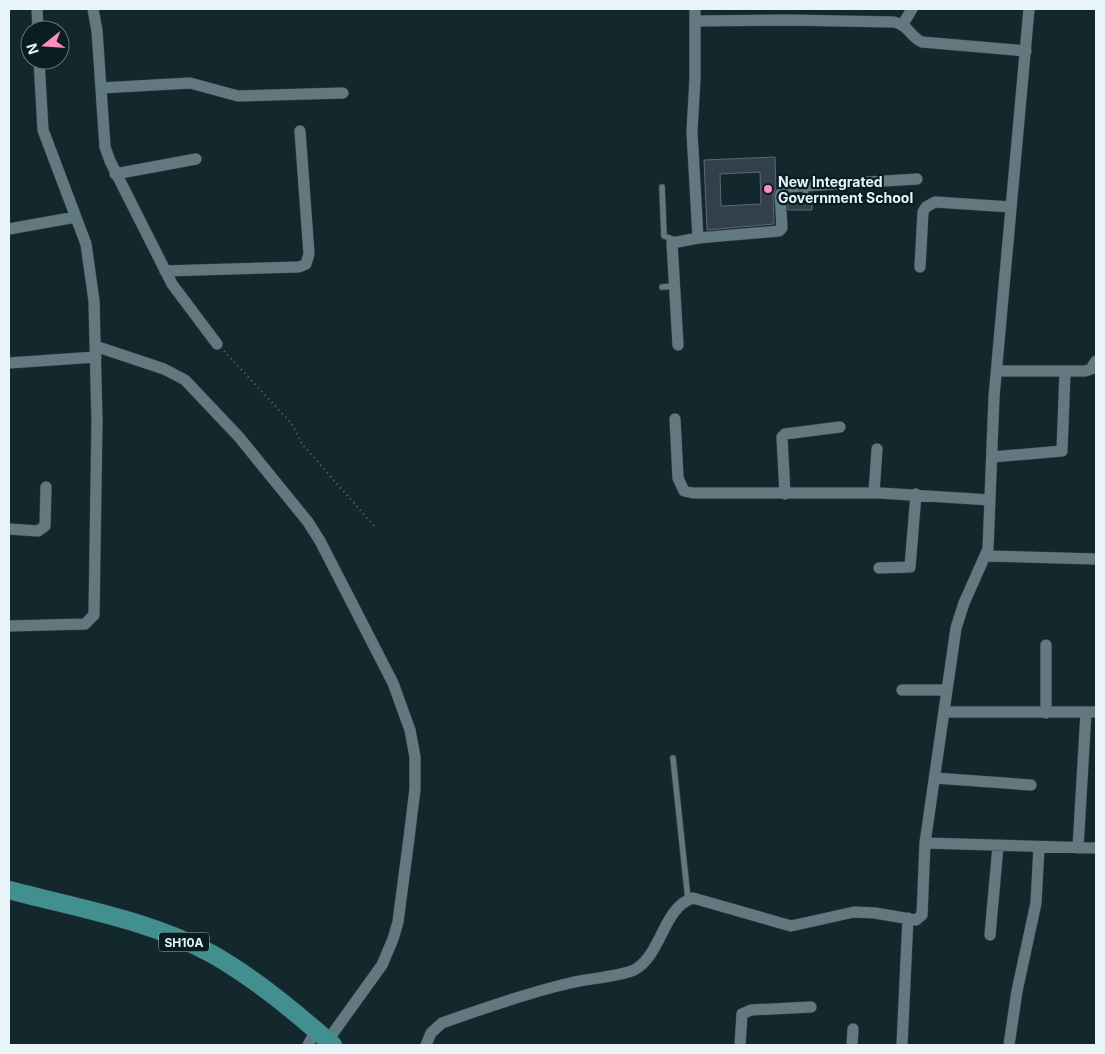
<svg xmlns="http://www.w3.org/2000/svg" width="1105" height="1054" viewBox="0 0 1105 1054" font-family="Inter,sans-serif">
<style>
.building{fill:#31404c;stroke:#596977;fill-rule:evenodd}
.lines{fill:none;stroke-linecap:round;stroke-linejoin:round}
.service-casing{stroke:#334247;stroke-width:7}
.minor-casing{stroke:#334247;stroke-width:12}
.primary-casing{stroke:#334247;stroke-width:19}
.path{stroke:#607176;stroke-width:2;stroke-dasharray:1 4;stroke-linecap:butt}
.service{stroke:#62797f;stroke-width:5.5}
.minor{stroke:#62797f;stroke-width:11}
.primary{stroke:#41908f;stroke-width:18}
.poi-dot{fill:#fc8fc2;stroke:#091e23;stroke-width:2}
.labels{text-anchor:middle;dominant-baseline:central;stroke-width:4.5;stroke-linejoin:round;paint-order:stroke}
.shield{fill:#091e23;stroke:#a5b4b8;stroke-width:1}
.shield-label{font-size:12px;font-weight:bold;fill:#e8f4f8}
.poi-label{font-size:14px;font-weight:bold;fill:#e8f4f8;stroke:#091e23;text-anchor:start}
</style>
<rect width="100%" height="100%" fill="#13282d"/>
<path class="building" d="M775 157 776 188 773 195 774 224 707 230 704 160ZM760 172 761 204 721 206 720 174Z
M788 198H801L805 202 812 198V210H788Z"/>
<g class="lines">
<defs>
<path id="service" d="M662 187 664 236 675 240
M805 197 806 187
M662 287 673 286
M673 758 688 899"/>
<path id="minor" d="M37 9 38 30
M93 9 97 31 105 147 110 161 172 284 217 344
M695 9V78L692 132 698 238
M696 21 788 20 894 22C910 26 909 36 922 42L1026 51
M903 24 912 9
M101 88 190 83 238 96 343 93
M115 174 196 159
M9 229 76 217
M920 267 923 212 926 207 935 202 1011 207
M165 271 299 267 306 264 309 254 300 131
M678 345 672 243 698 238 779 231 782 228 780 195 787 187 917 179
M95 346 164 369 185 380 239 437 308 522 320 541 393 683 410 730 415 757V789L409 838 398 922 393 939 382 965 328 1040
M9 363 96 357
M997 371H1085L1091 369 1096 361
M675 419 678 478 684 491 693 493H880L990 500
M992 457 1062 451 1065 372
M874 493 877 449
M785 494 782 437 785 434 840 427
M9 529 38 531 45 526 46 487
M986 556 1096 559
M879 568 910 567 916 494
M9 626 85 624 94 615 97 421 94 301 86 244 43 130 39 60
M1046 645V713
M902 690H947
M944 712H1096
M935 778 1031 785
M925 843 1096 848
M1078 848 1086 712
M990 935 998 846
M308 1045 316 1030
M426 1045 431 1033 442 1023C484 1008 527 993 570 983 586 979 622 976 634 970 662 955 663 907 693 898L791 926 854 912 875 913 916 920 922 915 925 843 956 628 964 603 988 549 994 397 1029 9
M740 1045 742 1014 751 1010 811 1007
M852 1045 853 1029
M902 1045 908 918
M1009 1045 1017 991 1036 903 1039 847"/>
<path id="primary" d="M9 890C77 908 149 920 212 954 256 979 295 1012 333 1045"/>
</defs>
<use href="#service" class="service-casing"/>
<use href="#minor" class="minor-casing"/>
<use href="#primary" class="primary-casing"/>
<path class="path" d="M224 351 292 424 302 444 374 526"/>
<use href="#service" class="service"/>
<use href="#minor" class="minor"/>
<use href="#primary" class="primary"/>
</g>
<circle class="poi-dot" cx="768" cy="189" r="5"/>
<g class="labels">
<rect class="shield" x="159" y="932.5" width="50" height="19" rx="4"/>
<g class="shield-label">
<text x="184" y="942">SH10A</text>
</g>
<g class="poi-label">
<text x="778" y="181">New Integrated<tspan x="778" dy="16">Government School</tspan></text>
</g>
</g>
<rect width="1105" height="1054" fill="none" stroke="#e8f4f8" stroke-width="20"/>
<g transform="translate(45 45) rotate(253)"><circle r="24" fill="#091e23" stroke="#627478"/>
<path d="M0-4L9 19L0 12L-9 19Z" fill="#fc8fc2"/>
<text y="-8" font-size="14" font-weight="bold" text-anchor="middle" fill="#e8f4f8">N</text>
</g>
</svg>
